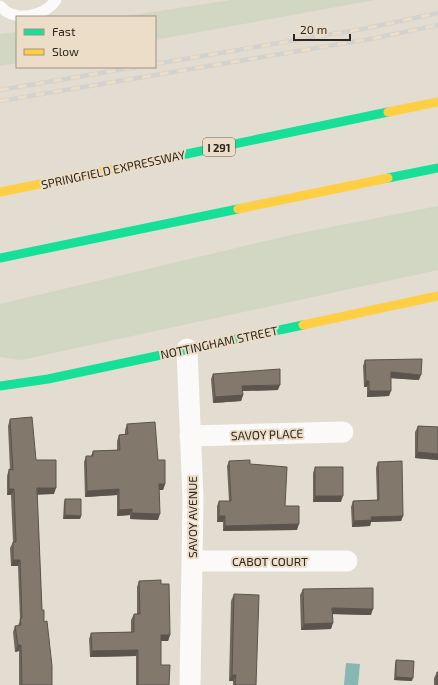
<svg xmlns="http://www.w3.org/2000/svg" width="438" height="685" viewBox="0 0 438 685" font-family="'Exo 2',sans-serif">
<style>
.green{fill:#d1d7c2}
.water{fill:#87b6b3}
.lines{fill:none;stroke-linecap:round;stroke-linejoin:round}
.lane{stroke:#fbfaf8;stroke-width:11}
.street{stroke:#fbfaf8;stroke-width:21}
.fast{stroke:#16e098;stroke-width:9}
.slow{stroke:#ffcf43;stroke-width:9}
.rail-casing{stroke:#d4d2ce;stroke-width:4.5}
.rail{stroke:#ebddc8;stroke-width:3;stroke-dasharray:9;stroke-linecap:butt}
.wall{fill:#70675d}
.shaded-wall{fill:#5b544c}
.building{fill:#82786c;stroke:#5b544c}
.labels{text-anchor:middle;dominant-baseline:central;stroke-width:4;stroke-linejoin:round;paint-order:stroke}
.shield{fill:#ebddc8;stroke:#665e52;stroke-width:1}
.shield-label{font-size:11px;font-weight:bold;fill:#2d271f}
.street-label{font-size:12px;fill:#2d271f;stroke:#ebddc8}
</style>
<rect width="100%" height="100%" fill="#e3dcd0"/>
<path class="green" d="M231 0H375L155 40V17H120Z
M17 32V63L0 66V34Z
M438 206V270L21 360 0 357V304L291 235Z"/>
<path class="water" d="M346 663 360 664 358 685H344Z"/>
<g class="lines">
<path class="lane" d="M0 6C2 8 5 11 7 12 23 21 46 14 56 0"/>
<path class="street" d="M187 349 193 499 190 685
M190 436 343 432
M192 561H347"/>
<path class="fast" d="M177 156 388 112
M388 178 438 168
M0 258 238 209
M0 386 48 379 303 325"/>
<path class="slow" d="M388 112 438 102
M0 192 177 156
M238 209 388 178
M303 325 438 296"/>
<defs>
<path id="rail" d="M155 64 368 28 438 13
M0 90 136 67
M0 101 376 38 438 25"/>
</defs>
<use href="#rail" class="rail-casing"/>
<use href="#rail" class="rail"/>
</g>
<path class="wall" d="M365 360 419 380 391 378 389 396 367 397V387H364L363 366Z
M213 374 278 390 242 391 243 395 241 401 213 403 211 379Z
M10 419 36 460 54 494H37L42 610 44 622 52 685H19V651L15 652 13 632 15 626H18L20 620 18 566H11L10 548 13 542 11 495H7V476L9 469 10 470 8 426Z
M127 424 158 460 165 484 163 490H159L158 520 130 519V515L117 516V495L85 497 84 462 86 456H91L93 451 117 450V441L119 435 125 434V430Z
M418 426 438 427V460L415 458V432Z
M229 461 250 464 285 506 297 530 223 531V522H217V506L219 501H229L227 466Z
M378 462 403 516 401 521 371 522 370 526 352 527 351 507 353 501 377 500 376 468Z
M315 467 341 502H313V473Z
M65 499 81 516 80 519H63L64 502Z
M139 581 161 584 170 635 168 641H161V665L169 685H136V656L90 657 89 639 91 633 131 632V620L134 614H137V587Z
M303 589 371 615 333 614 331 629 301 630 300 595Z
M234 594 256 685H233V681H229L231 601Z
M396 660 412 681 394 680 395 664Z
M437 672 438 685H434V678Z"/>
<path class="shaded-wall" d="M391 372 421 375 419 380 388 378Z
M366 381H369L367 387H364Z
M280 385 278 390 240 391 242 386Z
M369 391H391L389 396 367 397Z
M243 395 241 401 213 403 215 397Z
M417 452 438 454V460L415 458Z
M159 484H165L163 490H157Z
M37 488H56L54 494 34 495Z
M9 489H14L11 495H7Z
M119 489 117 495 85 497 87 491Z
M315 496H343L341 502H313Z
M132 509 130 515 117 516 119 510Z
M132 513 160 514 158 520 130 519Z
M65 515 81 516 80 519H63Z
M219 516H225L223 522H217Z
M403 516 401 521 371 522 370 526 352 527 354 521 371 517Z
M299 524 297 530 223 531 225 526Z
M13 560H20L18 566H11Z
M332 608 373 609 371 615 330 614Z
M333 623 331 629 301 630 304 624Z
M161 635H170L168 641H159Z
M18 645H21L19 651 15 652Z
M138 650 136 656 90 657 92 651Z
M232 675H236L233 681H229Z
M396 677 413 678 412 681 394 680Z"/>
<path class="building" d="M422 359 421 375 391 372V391H369V381H366L365 360Z
M280 369V385L242 386 243 395 215 397 213 374Z
M32 417 36 460H56V488H37L42 610H44V622L47 621 52 666V685H22L21 645H18L15 626 21 625 20 619 22 618 20 560H13V542H16L14 489H9V469L13 470 10 419Z
M155 422 158 460H165V484H159L160 514 132 513V509L119 510V489L87 491 86 456H93V451L120 450 119 435 128 434 127 424Z
M418 426 438 427V454L417 452Z
M250 460V464L287 467 285 506H299V524L225 526V516H219V501H231L229 461Z
M402 461 403 516 371 517 372 520 354 521 353 501 379 500 378 462Z
M315 467H343V496H315Z
M65 499H81V516L65 515Z
M161 580V584H169L170 635H161V665H170L169 685H138V650L92 651 91 633 134 632V614H140L139 581Z
M373 588V609L332 608 333 623 304 624 303 589Z
M234 594 259 595 256 685H235L236 675H232Z
M396 660 414 661 413 678 396 677Z
M437 672H438V685H437Z"/>
<g class="labels">
<rect class="shield" x="203" y="138" width="32" height="18" rx="3"/>
<g class="shield-label">
<text x="219" y="147">I 291</text>
</g>
<g class="street-label">
<text transform="translate(113 169) rotate(-12)">SPRINGFIELD EXPRESSWAY</text>
<text transform="translate(219 342) rotate(-12)">NOTTINGHAM STREET</text>
<text transform="translate(267 434) rotate(-2)">SAVOY PLACE</text>
<text transform="translate(192 517) rotate(-90)">SAVOY AVENUE</text>
<text x="270" y="561">CABOT COURT</text>
</g>
</g>
<rect x="16" y="16" width="140" height="52" fill="#ebddc8" stroke="#9f9484"/>
<rect x="24" y="29" width="20" height="6" fill="#16e098" stroke="#9f9484"/>
<text x="52" y="36" font-size="12" fill="#2d271f">Fast</text>
<rect x="24" y="49" width="20" height="6" fill="#ffcf43" stroke="#9f9484"/>
<text x="52" y="56" font-size="12" fill="#2d271f">Slow</text>
<path d="M294 34v6h56v-6" fill="none" stroke="#2d271f" stroke-width="2"/>
<text x="300" y="34" font-size="12" fill="#2d271f" stroke="#ebddc8" stroke-width="3" paint-order="stroke">20 m</text>
</svg>
